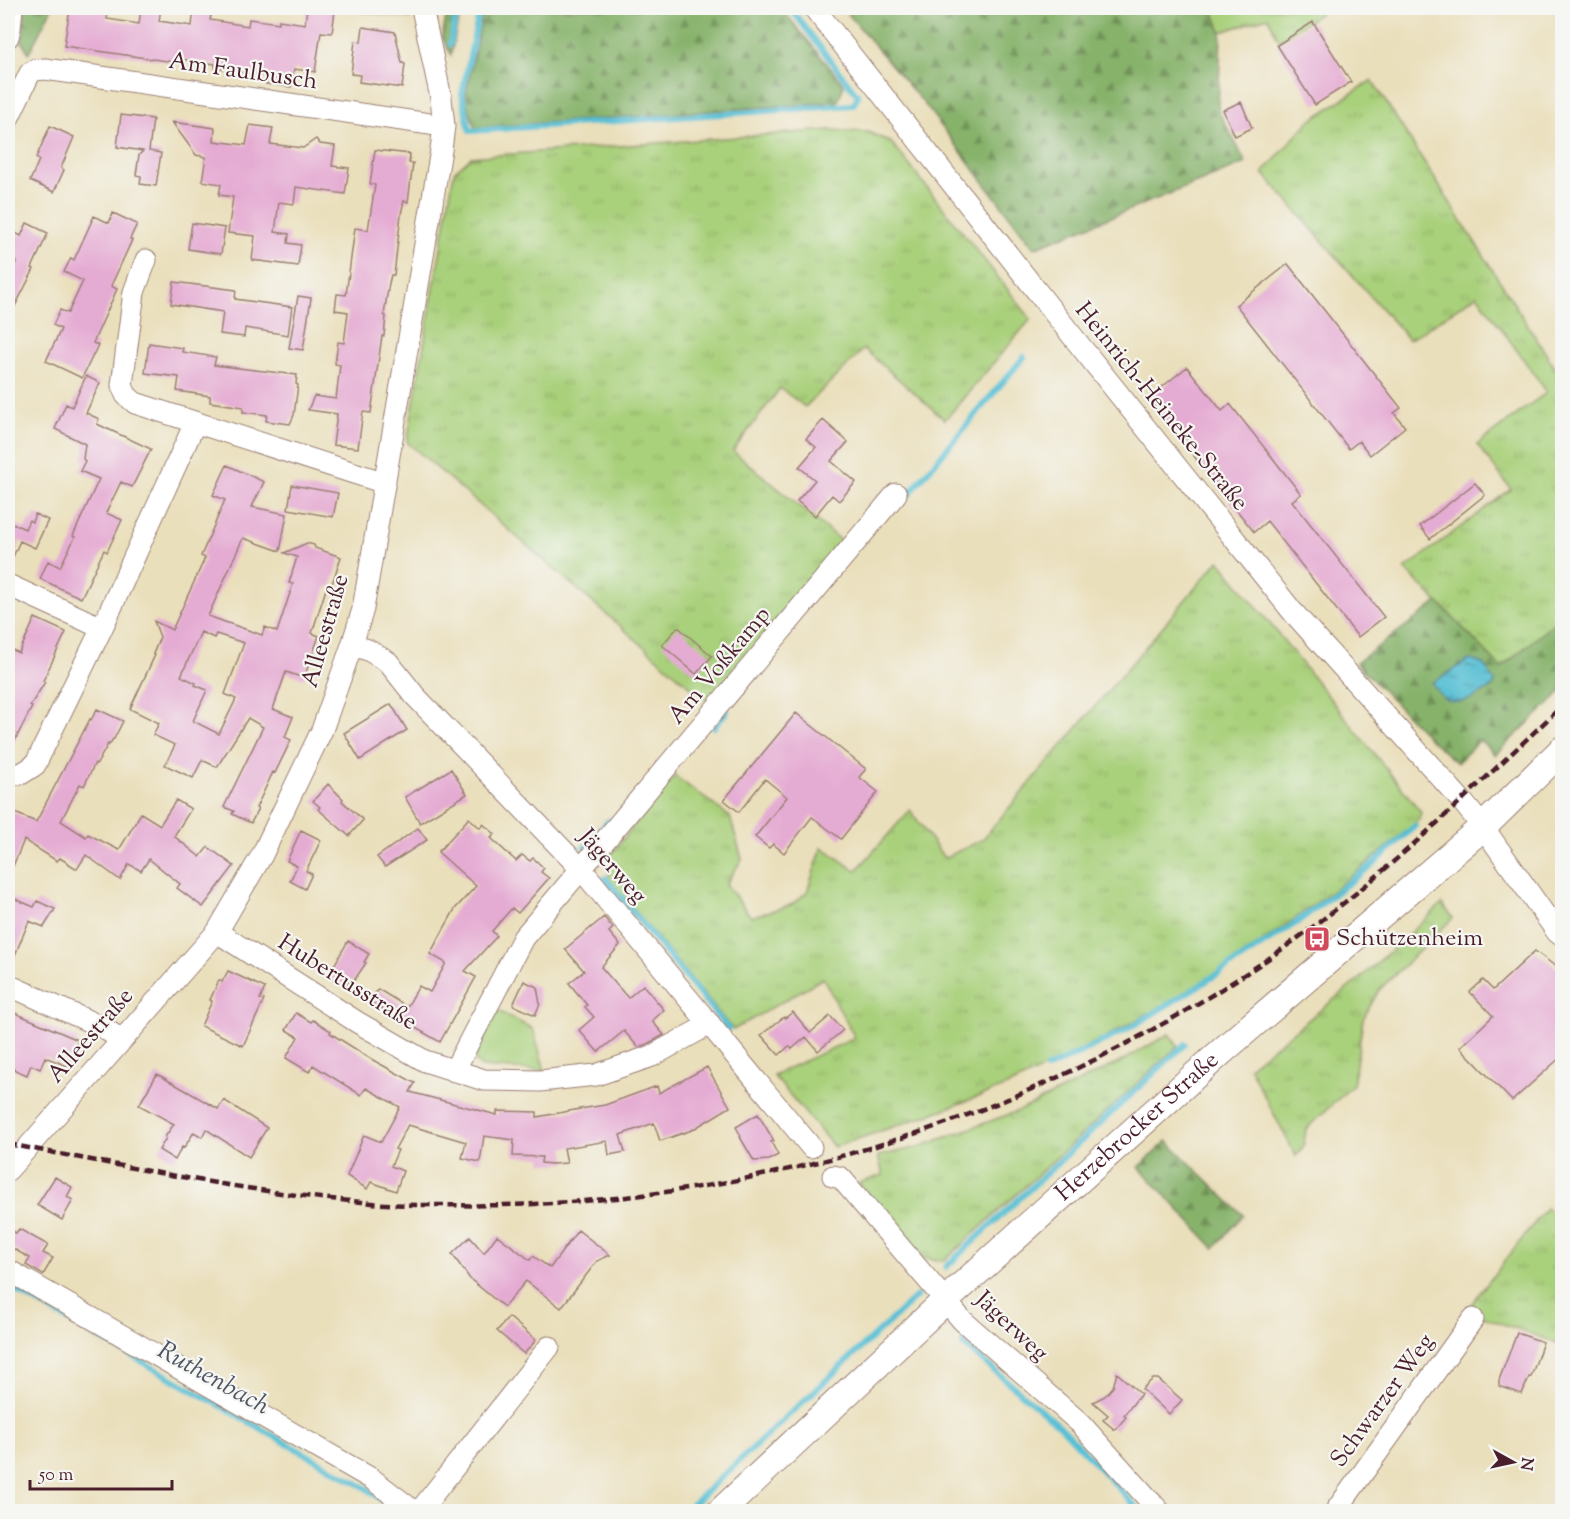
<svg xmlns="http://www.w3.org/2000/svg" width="1570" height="1519" viewBox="0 0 1570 1519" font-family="'Sorts Mill Goudy',serif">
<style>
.grass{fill:url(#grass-tufts);stroke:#7a7852;stroke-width:1.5}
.forest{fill:url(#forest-firs);stroke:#68684a;stroke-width:1.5}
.park{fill:#a9d07a;stroke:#7a7852;stroke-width:1.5}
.water{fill:url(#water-ripples);stroke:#506f80;stroke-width:1.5}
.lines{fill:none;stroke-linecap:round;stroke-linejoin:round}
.stream{stroke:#57bfd4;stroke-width:6}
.building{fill:#e5acd3;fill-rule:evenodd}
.minor-casing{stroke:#9a7f73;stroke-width:23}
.major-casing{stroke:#9a7f73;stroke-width:29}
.minor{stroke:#fff;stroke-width:21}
.major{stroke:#fff;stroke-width:27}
.rail{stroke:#4a1f2b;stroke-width:4.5;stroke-dasharray:9 4.5;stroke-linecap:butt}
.labels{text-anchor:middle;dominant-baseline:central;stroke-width:4.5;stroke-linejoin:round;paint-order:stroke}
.street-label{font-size:24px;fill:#4a1f2b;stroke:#f6f6f2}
.poi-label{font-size:24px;fill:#4a1f2b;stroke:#f6f6f2;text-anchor:start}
.water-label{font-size:26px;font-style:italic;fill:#4f5766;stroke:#f6f6f2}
</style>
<defs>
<pattern id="grass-tufts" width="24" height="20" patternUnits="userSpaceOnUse" patternTransform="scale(1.5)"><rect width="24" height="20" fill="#a9d07a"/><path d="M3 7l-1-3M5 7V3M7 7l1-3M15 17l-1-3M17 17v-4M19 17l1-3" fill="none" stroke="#93b26a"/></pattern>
<pattern id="forest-firs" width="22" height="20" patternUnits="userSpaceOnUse" patternTransform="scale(1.5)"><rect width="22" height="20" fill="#86b26a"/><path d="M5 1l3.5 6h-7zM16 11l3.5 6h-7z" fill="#709057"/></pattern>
<pattern id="water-ripples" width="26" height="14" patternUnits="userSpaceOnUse" patternTransform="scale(1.5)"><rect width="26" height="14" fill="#57bfd4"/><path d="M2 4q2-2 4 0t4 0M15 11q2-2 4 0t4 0" fill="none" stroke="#4a9bac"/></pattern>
</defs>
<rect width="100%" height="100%" fill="#f6f6f2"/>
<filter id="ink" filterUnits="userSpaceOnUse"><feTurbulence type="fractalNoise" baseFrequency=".0167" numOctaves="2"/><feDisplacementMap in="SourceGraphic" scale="12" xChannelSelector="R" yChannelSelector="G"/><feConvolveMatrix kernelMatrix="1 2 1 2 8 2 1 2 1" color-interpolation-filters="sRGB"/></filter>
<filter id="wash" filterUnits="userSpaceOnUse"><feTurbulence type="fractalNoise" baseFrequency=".008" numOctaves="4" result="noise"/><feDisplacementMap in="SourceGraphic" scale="24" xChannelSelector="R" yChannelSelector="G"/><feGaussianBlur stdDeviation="1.35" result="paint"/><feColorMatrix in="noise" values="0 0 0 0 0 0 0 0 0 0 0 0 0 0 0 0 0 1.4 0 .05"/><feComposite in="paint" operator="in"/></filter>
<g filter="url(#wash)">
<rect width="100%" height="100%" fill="#eadfbb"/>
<path class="grass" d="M1212 8H1325L1326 9 1279 41 1268 17 1221 32Z
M1372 80 1562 379V616L1501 668 1405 569 1511 489 1477 445 1547 392 1477 295 1409 340 1263 173 1308 122Z
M831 130 868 132 891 142 1031 319 945 420 864 349 805 407 780 388 733 451 841 541 708 702 407 442 454 172 471 157Z
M1219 560 1421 812 1419 820C1313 912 1199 991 1074 1053 1052 1064 1031 1076 1009 1085 951 1108 892 1127 834 1147L773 1075 855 1038 823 978 733 1030 609 879 610 855 675 776 730 817 742 859 726 884 751 917 791 905 807 892 822 847 856 871 910 810 944 858 982 840Z
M1442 904 1453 918 1379 990 1363 1019 1353 1085 1306 1129 1303 1148 1296 1156 1249 1067 1357 981Z
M1169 1034 1178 1046 944 1261 924 1258 859 1183 883 1175 878 1156 919 1147 1021 1110 1120 1062Z
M1546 1208 1562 1220V1345L1466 1311Z"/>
<path class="forest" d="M25 8H52L29 53 22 42Z
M335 8H409L410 18Z
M448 8H461L451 55 442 37Z
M484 8H781L844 85 838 102 475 128 465 98Z
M843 8H1212L1221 32 1218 110 1246 163 1034 248 926 106Z
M1438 602 1501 668 1562 616V691L1495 755 1480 740 1457 763 1433 742 1356 663Z
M1167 1141 1243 1215 1214 1248 1139 1167Z"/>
<path class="park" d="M498 1011 533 1029 545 1071 482 1067 475 1061 476 1054Z"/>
<path class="water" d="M1469 660C1484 660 1488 670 1495 682L1494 686C1470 700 1450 715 1432 683Z"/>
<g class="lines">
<path class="stream" d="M480 8 462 94 470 131 853 105 858 96 790 8
M450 44 458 8
M902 502 1024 357
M714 727 727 711
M584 848 608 821
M605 878 728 1029
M1046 1069 1126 1030 1205 982 1296 923 1373 864 1415 826
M946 1267 1185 1044
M8 1286 366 1488 397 1512
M963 1344 1061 1427 1141 1512
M684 1512 917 1296"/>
</g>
<g id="blocks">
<path class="building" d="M70 8H109L107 19 139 24 141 8H161L159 21 192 26 194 8 212 11 210 20 248 26 249 19 279 23V20L305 24 307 8 335 11 332 33 321 32 315 72 294 69 291 87 266 84 267 76 215 68V64L181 59 180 63 64 46Z
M1313 22 1351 82 1315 105 1277 45Z
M363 27 395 32 402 63 405 64 402 88 359 82 360 75 351 74 355 41 361 42Z
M1241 102 1252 128 1235 136 1223 110Z
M121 115 153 119 149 151 161 153 156 186 140 184 141 176 136 175 139 155 143 151 117 147Z
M172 122 215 128 214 141 246 145 250 125 273 128 270 144 303 148 316 139 320 144 335 146 332 166 349 168 345 194 296 187 294 204 279 202 275 232 289 234 288 243 301 245 298 266 252 260 255 236 228 233 233 197 219 195 221 184 202 181 206 157 196 155Z
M50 126 74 137 61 168 64 170 54 192 30 181 39 160 36 158Z
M375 150 410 154 409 163H413L408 202 404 201 401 214 394 275H391L389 283 384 315 386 316 384 336H382L371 413 363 412 358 448 333 445 337 414 308 410 314 396 336 399 340 365 335 364 338 342 344 343 348 312 335 310 337 294 346 295 355 228 368 230 375 185 370 184Z
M113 213 137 224 130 239 132 240 111 286 117 289 93 343 98 345 82 378 46 361 61 329 53 325 60 310 68 313 83 281 64 272 71 258 74 260 94 216 109 223Z
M27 223 48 233 32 268 34 269 8 320V280L16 262 8 258V229L21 236Z
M192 223 225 228 221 254 188 249Z
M1288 264 1401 408 1394 413 1405 427 1370 455 1359 441 1349 449 1236 305Z
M174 282 236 290 235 299 292 307 288 335 245 328 244 337 220 334 223 312 171 304Z
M298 296 311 298 303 350 289 348Z
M149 343 183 348 182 352 216 357 214 365 297 375 296 384 298 385 294 415 290 424 266 421 267 415 243 412V407L210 402V396L177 391 179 377 145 373Z
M1187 367 1222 411 1230 404 1301 494 1292 501 1384 617 1358 637 1267 521 1254 532 1148 398Z
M86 376 100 383 86 413 99 419 97 424 151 449 132 487 121 482 106 513 122 520 107 552 104 550 81 598 40 579 48 561 60 567 75 537 73 536 99 479 80 471 85 461 83 459 85 444 55 429 66 404 72 407Z
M823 420 848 442 831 461 856 482 839 501 832 495 815 516 797 501 815 480 799 467 816 447 806 439Z
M227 465 264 482 252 507 287 514 280 551 243 538 208 616 262 635 265 627 277 632 293 584 289 583 297 557 284 553 307 543 314 545 315 548 341 557 331 587 327 586 312 633 319 636 304 678 286 672 273 709 293 717 285 737 291 740 275 773 273 772 256 808 258 809 251 823 232 814 234 811 224 807 263 727 248 718 217 767 202 760 193 778 165 765 175 745 153 735 159 723 130 709 155 655 153 654 160 637 154 621 172 630 205 558 201 556 225 500 213 495ZM201 632 214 638 216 634 244 643 225 694 236 699 219 734 193 721 207 690 195 685 196 683 181 676Z
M1475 483 1485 495 1430 539 1420 526Z
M292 485 338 493 333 517 288 509Z
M35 514 48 520 35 548 20 541 8 568V521L25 529 29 520 32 522Z
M35 618 66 632 43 681 45 682 30 706 32 707 8 754V648L19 653Z
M678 627 712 656 696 674 662 645Z
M391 704 407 730 360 760 344 733Z
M97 709 123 721 114 739H113L109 745 108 744 97 764 95 763 84 786 80 784 61 821 86 837 88 834 119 850 141 813 160 825 176 800 191 809 174 836 200 857 208 847 234 866 203 907 177 888 180 884 149 859 141 871 129 864 120 880 86 855 77 869 60 858 57 861 24 840 8 878V810L36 822 90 719 91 720Z
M796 713 866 769 859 777 878 792 841 839 812 817 784 853 773 844 769 848 755 837 787 797 765 779 739 812 724 800Z
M451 769 467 794 420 823 405 797Z
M328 784 343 799 342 801 363 820 349 836 318 809 320 807 313 801Z
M469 818 480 828 483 824 495 834 491 838 516 861 522 855 530 861 533 858 544 868 541 872 549 878 518 913 512 908 492 931 497 936 465 971 476 977 440 1042 370 1002 378 989 407 1007 419 986 430 992 446 963 430 954 455 909 476 886 438 852Z
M418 828 427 840 385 867 377 857Z
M301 830 321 840 306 871 312 874 305 889 290 881 297 866 287 861Z
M8 896 34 907 37 901 55 909 44 927 29 921 8 972Z
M604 917 613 928 609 932 620 945 601 967 628 998 643 985 664 1010 652 1021 664 1035 647 1044 638 1047 624 1031 598 1052 579 1030 594 1017 585 1007 587 1005 569 983 584 971 565 949Z
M348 941 369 954 364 962 366 963 353 982 350 980 345 986 328 976Z
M1535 951 1563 972V1055L1512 1101 1460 1047 1493 1016 1470 992 1483 980 1493 990Z
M228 971 265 988 260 999 264 1000 243 1046 201 1026 212 1001 210 1000 219 980 222 982Z
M524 981 537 987 540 1004 535 1015 513 1005Z
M8 1010 78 1040 67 1066 45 1057 40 1069 31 1065 27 1075 8 1067Z
M793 1012 810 1033 830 1016 843 1030 818 1051 806 1037 792 1049 789 1046 779 1055 761 1035 784 1017 785 1018Z
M296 1013 311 1022 313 1020 331 1031 330 1033 371 1059 415 1083 410 1092 497 1115V1111L537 1112V1117L580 1109 605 1105 657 1086 659 1093 707 1067 730 1107 692 1130 660 1141 654 1123 620 1135 625 1152 609 1155 607 1141 564 1148 567 1163 553 1164 541 1163 542 1157 513 1156 514 1140 484 1136 480 1162 462 1158 466 1142 408 1125 395 1149 398 1150 391 1166 403 1171 396 1191 371 1182 367 1189 347 1176 364 1135 381 1142 400 1107 366 1088 361 1095 313 1065 309 1072 286 1058 298 1037 286 1030Z
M157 1074 218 1109 224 1100 267 1128 249 1157 206 1129 202 1137 194 1132 184 1148 182 1147 175 1160 159 1150 166 1138 165 1137 174 1124 139 1105Z
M758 1114 774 1141 771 1142 778 1155 769 1160 754 1161 740 1137 741 1136 736 1127Z
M55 1177 72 1187 67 1197 73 1200 62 1220 37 1205Z
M8 1229 16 1233 19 1229 48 1245 43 1253 53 1258 43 1275 26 1265 30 1258 8 1246Z
M578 1230 610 1255 597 1261 561 1308 526 1281 504 1307 470 1279 452 1254 470 1237 484 1253 497 1235 530 1260 533 1256 550 1268Z
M509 1317 536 1340 524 1354 497 1331Z
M1517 1333 1543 1342 1531 1377H1529L1522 1394 1499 1386V1380Z
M1117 1373 1141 1394 1124 1415 1126 1417 1115 1430 1103 1420 1108 1415 1093 1402 1105 1396 1113 1387Z
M1153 1379H1158L1182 1400 1169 1414 1142 1389Z"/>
</g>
</g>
<g filter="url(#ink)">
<use href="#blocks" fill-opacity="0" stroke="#9a7f73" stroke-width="1.5"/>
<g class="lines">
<defs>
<path id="minor" d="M814 8 1054 313 1292 611 1461 800 1483 827 1557 932 1562 936
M8 37 10 29 12 8
M8 119 30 73 35 70 45 69 444 126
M146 260 134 292 122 385 126 395 135 403 385 483
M8 585 102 628
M352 645 368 650 388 662 415 696 582 870 811 1147
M8 774H21L35 765 102 628 195 423
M217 932 357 1022 425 1061 484 1080 540 1081 596 1075 652 1056 710 1024
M8 985 104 1028 121 1040
M454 1071 523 938 896 494
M8 1170 217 932 262 855 322 730 352 645 363 609 441 150 444 126 441 98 422 8
M833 1176 841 1178 962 1320 1080 1423 1160 1512
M8 1270 372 1479 415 1512
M419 1512 549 1347
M1335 1512 1473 1319"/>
<g id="major">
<path id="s1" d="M720 1512 946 1300 1221 1052 1483 827 1562 750"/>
</g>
</defs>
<use href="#minor" class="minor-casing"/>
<use href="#major" class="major-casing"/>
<use href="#minor" class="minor"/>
<use href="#major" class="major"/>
<path class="rail" d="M8 1144C125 1166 243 1192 362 1202 388 1205 414 1205 439 1205 740 1212 1030 1123 1278 952 1381 881 1471 791 1562 706"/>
</g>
</g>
<defs>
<symbol id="bus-square" viewBox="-11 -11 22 22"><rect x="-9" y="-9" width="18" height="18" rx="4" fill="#d1495b" stroke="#f6f6f2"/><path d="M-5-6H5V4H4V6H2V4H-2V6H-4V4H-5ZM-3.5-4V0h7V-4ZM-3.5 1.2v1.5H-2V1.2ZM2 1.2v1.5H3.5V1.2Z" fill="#fff"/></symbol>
</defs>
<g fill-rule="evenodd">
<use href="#bus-square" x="1302" y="924" width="30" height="30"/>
</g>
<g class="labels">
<g class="street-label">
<text transform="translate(243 72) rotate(8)">Am Faulbusch</text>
<text transform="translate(1161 407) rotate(51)">Heinrich-Heineke-Straße</text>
<text transform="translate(326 631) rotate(-74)">Alleestraße</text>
<text transform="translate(720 666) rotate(-50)">Am Voßkamp</text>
<text transform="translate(612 867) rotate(49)">Jägerweg</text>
<text transform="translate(347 983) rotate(32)">Hubertusstraße</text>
<text transform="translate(91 1036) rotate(-49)">Alleestraße</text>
<text stroke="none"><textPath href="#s1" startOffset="568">Herzebrocker Straße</textPath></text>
<text transform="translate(1011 1327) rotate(43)">Jägerweg</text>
<text transform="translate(1383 1401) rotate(-54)">Schwarzer Weg</text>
</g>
<g class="poi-label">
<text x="1336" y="939">Schützenheim</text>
</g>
<g class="water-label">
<text transform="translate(213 1379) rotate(29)">Ruthenbach</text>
</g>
</g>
<rect width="1570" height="1519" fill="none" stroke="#f6f6f2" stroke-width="30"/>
<g transform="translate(1513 1462) rotate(98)" stroke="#f6f6f2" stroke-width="4.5" paint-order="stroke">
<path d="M0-4.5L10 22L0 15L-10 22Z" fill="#4a1f2b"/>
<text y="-9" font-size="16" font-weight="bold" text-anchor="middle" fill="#4a1f2b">N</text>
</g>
<path d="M30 1480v9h142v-9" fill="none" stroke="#4a1f2b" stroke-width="3"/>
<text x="39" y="1480" font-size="18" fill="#4a1f2b" stroke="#f6f6f2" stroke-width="4.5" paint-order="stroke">50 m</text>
</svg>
